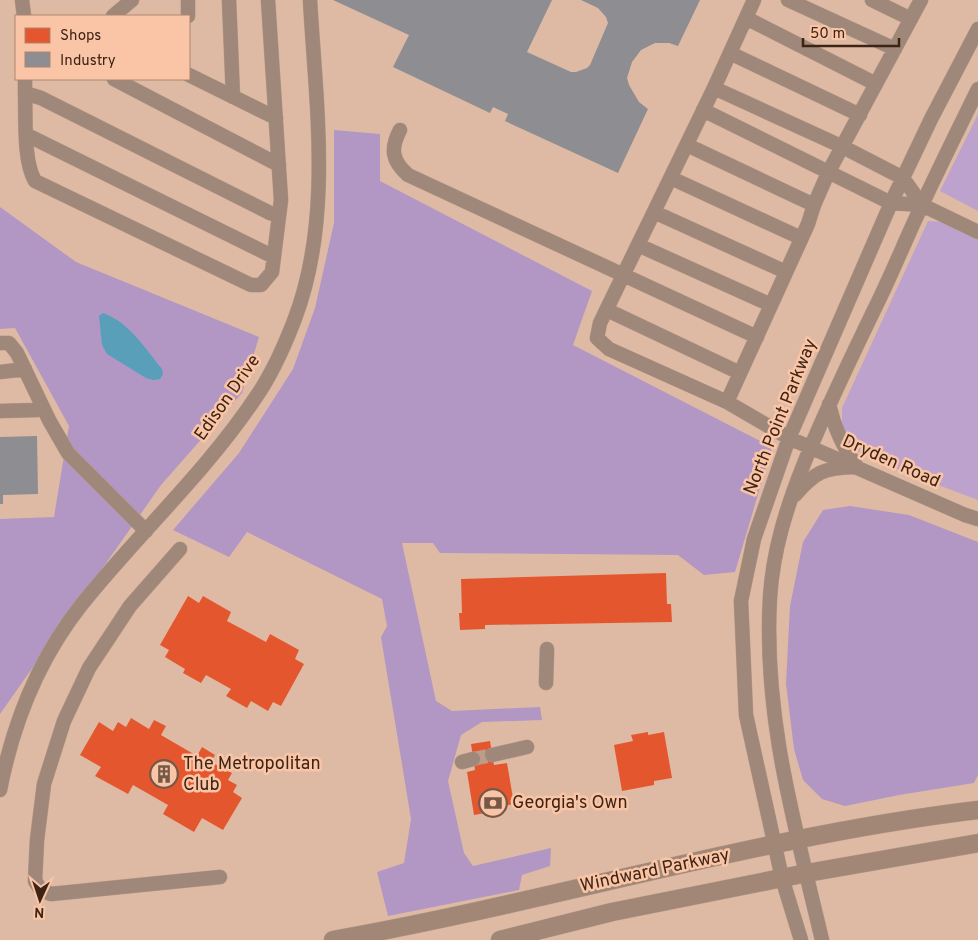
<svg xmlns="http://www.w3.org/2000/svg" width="978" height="940" viewBox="0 0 978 940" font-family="Overpass,sans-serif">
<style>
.green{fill:#bca2cc}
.forest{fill:#b296c4}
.water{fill:#599fba}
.shops{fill:#e4572e}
.industry{fill:#8d8d92}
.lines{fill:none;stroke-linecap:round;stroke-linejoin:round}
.minor-tunnel{stroke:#be9c88;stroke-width:14;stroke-dasharray:14 7;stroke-linecap:butt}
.minor-casing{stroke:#b69b89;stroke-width:15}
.major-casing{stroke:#b69b89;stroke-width:19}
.minor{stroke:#9f8779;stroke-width:14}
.major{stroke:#a28776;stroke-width:18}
.labels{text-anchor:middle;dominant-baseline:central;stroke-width:5;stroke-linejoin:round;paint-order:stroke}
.street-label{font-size:18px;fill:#3d2414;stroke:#fac5a6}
.poi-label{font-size:18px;fill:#3d2414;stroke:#fac5a6;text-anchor:start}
</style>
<rect width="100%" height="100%" fill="#debaa5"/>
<path class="green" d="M978 114V211L940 191Z
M928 221 945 222 978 237V500C960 493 856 455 849 445 841 433 842 421 842 408Z"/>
<path class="forest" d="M334 130 380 134V181L592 291 573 345 772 447 735 572 704 575 678 555 440 553 433 543H402L436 701 452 711 540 707 542 720 482 722 461 735 448 781 464 853 473 866 551 848 550 866 522 875 519 890 388 916 377 872 404 863 411 819 381 637 387 626 382 599 247 532 229 557 173 530 239 453 293 369 315 308 334 223Z
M0 207 76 262 259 337 242 393 161 485 0 714V519L54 517 69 426 15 328 0 329Z
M850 506 909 515 978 542V775L974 783 899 795 845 806 822 799 803 780 794 749 786 684 790 606 803 542 823 510Z"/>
<path class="water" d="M103 313C129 322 145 348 162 369L163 374 160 379 153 380 146 378 107 354 102 345 99 316Z"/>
<path class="shops" d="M666 573 667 604H671L672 622 485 625V629L460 630 459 613H462L461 579Z
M188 596 199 603 203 596 231 612 227 621 266 642 270 634 299 650 295 659 304 664 281 706 273 702 268 711 251 701 247 708 226 696 231 689 206 675 201 683 183 673 185 669 165 657 169 650 160 645Z
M131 718 149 729 154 720 166 726 161 735 197 756 202 747 215 755 211 762 232 773 228 780 237 785 233 792 242 798 223 830 202 818 194 832 163 814 168 805 133 785 128 794 95 776 101 767 80 755 99 722 113 731 118 722 126 727Z
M648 732V735L664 732 672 778 654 781V785L622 791 614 745 633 741 631 735Z
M490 741 494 765 507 763 514 804 502 806 503 810 474 815 467 772 475 770 471 744Z"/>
<path class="industry" d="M333 0H552L527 52 571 72H576L587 68 590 65 608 23 606 17 598 8 581 0H700L678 46 669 43H655L641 50 632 62 627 78 629 85 639 102 648 109 618 173 505 121 508 114 493 107 490 113 393 67 409 35Z
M37 436 38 494 3 495V504H0V437Z"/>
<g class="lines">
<path class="minor-tunnel" d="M473 759 492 755"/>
<defs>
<path id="minor" d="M22 0 24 16
M188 0V16
M229 0 233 97
M754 0 714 88 600 323 597 338 609 349 727 402 789 438 965 515 978 519
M788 0 895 49
M872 0 911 19
M113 16 132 0
M746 18 876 84
M730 53 860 115
M189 75 276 118
M25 79V93L41 98 270 213 279 216 281 200 268 0
M114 79 279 165
M714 88 843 147 903 178 922 205
M25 93C26 117 23 161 35 181L251 285H261L272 272 279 216
M703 110 891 203 922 205 978 232
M400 130C390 149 392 161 408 175L757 337
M27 135 274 257
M687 145 814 205
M671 178 801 238
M654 212 786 272
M638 245 771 305
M607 310 740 373
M0 343H9L17 353 49 420 68 453 146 531
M0 372 25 369
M727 402 808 224 814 205 828 173 921 0
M829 404C834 428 843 447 857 467
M0 411 37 410 42 406
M795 495C815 472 823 468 854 467
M180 549 130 606 89 668 64 721 44 784 37 840 35 881 41 890 51 894 220 877
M546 683 547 649
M492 755 527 747
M462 762 473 759
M0 790C13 723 39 658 82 604 138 534 206 472 256 397 272 374 284 347 294 321 333 220 316 106 310 0
M801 940 782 878 746 715 741 601 754 539 789 438 891 203 931 119 978 29
M822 940C795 825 763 717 770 597 773 551 786 509 803 466 824 413 849 362 874 310 891 276 905 241 921 207 939 168 959 128 978 89"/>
<path id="major" d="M333 940C549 902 760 836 978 810
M500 940 612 912 807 873 978 843"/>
</defs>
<use href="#minor" class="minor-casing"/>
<use href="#major" class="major-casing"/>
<use href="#minor" class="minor"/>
<use href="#major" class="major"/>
</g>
<defs>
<symbol id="building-ring" viewBox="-11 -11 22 22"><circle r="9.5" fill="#fac5a6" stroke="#755847" stroke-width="1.5"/><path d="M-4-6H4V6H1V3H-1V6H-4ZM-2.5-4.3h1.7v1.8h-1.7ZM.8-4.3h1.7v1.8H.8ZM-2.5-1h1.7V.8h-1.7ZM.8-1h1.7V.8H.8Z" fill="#755847"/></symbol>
<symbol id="bank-ring" viewBox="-11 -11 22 22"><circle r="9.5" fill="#fac5a6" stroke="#755847" stroke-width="1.5"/><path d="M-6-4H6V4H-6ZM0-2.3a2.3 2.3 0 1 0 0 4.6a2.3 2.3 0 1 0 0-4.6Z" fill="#755847"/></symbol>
</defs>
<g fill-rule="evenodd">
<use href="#building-ring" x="148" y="758" width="32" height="32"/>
<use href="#bank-ring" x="477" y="787" width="32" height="32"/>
</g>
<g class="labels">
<g class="street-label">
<text transform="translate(228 398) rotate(-55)">Edison Drive</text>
<text transform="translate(781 417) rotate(-68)">North Point Parkway</text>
<text transform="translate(891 462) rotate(24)">Dryden Road</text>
<text transform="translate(655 871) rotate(-12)">Windward Parkway</text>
</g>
<g class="poi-label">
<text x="183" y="764">The Metropolitan<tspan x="183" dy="21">Club</tspan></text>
<text x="512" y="803">Georgia's Own</text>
</g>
</g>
<rect x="15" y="15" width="175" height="65" fill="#fac5a6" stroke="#ae856c"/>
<rect x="25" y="28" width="25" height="15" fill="#e4572e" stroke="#ae856c"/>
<text x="60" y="40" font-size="15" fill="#3d2414">Shops</text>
<rect x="25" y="52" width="25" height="15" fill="#8d8d92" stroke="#ae856c"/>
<text x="60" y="65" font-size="15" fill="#3d2414">Industry</text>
<g transform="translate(40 900) rotate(183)" stroke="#fac5a6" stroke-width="4" paint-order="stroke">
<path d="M0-4L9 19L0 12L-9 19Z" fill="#3d2414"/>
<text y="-8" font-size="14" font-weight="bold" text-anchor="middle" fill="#3d2414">N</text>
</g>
<path d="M803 38v8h96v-8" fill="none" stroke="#3d2414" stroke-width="2.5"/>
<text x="810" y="38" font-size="15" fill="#3d2414" stroke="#fac5a6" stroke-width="4" paint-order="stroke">50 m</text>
</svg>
